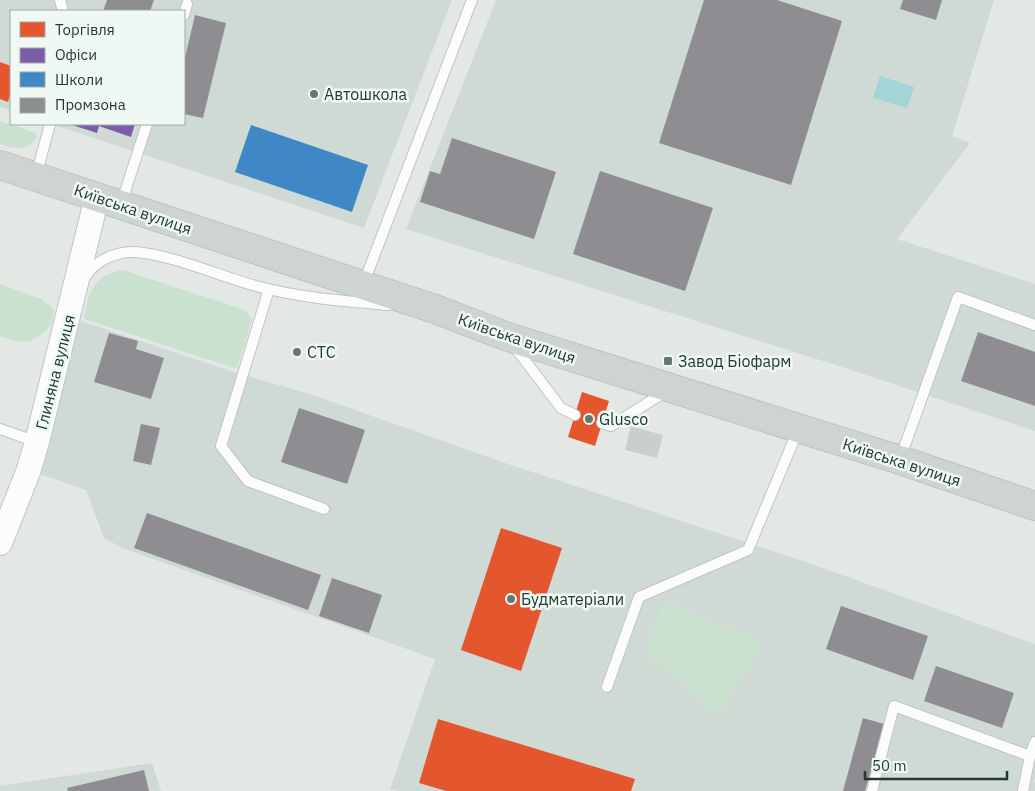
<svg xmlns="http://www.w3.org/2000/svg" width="1035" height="791" viewBox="0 0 1035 791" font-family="'IBM Plex Sans',sans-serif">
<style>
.built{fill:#d0dad5}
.green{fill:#cbe1d0}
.water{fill:#a3d4d7}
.shops{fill:#e4572e}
.offices{fill:#7b5ea7}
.schools{fill:#3f88c5}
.industry{fill:#8d8d92}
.building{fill:#cacfcd}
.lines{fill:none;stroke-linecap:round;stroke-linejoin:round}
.service-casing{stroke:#c0c5c2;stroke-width:12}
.tertiary-casing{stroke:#c0c5c2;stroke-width:26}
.primary-casing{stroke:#bcc5c1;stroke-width:30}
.service{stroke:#fbfcfb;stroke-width:10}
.tertiary{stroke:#fbfcfb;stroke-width:24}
.primary{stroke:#cdd4d1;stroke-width:28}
.poi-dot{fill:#657871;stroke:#f0f8f3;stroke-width:2}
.labels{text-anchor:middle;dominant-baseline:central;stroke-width:5;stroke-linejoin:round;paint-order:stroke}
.poi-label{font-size:16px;fill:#213b32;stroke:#f0f8f3;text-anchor:start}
.street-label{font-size:16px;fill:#213b32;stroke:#f0f8f3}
</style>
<rect width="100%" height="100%" fill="#e3e8e5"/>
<path class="built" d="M0 0H452L364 228 51 124H184V11H11V111L0 107Z
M496 0H994L952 136 970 143 897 239 1035 284V431L848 369 406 229Z
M78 320 237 373 310 394 505 463 806 562 1035 644V777L1033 782 1035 783V791H398L390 789 435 659 122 548 104 538 86 490 37 473Z
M152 763 161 791H0V786Z"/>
<path class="green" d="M0 121 36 133 37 137C27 152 15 149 0 144Z
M123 270 236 307 247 312 252 319 237 369 84 319C88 293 94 274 123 270Z
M0 284 41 299 53 308V321L46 331 29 342 15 341 0 336Z
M664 601 761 642 720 716 645 652Z"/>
<path class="water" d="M880 76 914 87 907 108 873 98Z"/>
<path class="shops" d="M0 62 11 66V91L8 102 0 99Z
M582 392 609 401 595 446 568 437Z
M501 528 562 548 521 671 461 650Z
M438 719 635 779 631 791H446L419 783Z"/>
<path class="offices" d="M69 124H135L131 137 99 126 97 133Z"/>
<path class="schools" d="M251 125 368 165 352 212 235 172Z"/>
<path class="industry" d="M107 0H154L150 11H103Z
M704 0H777L842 21 791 185 659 143Z
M903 0H942L936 20 900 9Z
M195 15 226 23 203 118 184 114V62Z
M452 138 556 172 534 239 420 202 430 171 440 174Z
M600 171 713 208 685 291 573 254Z
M978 332 1035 352V406L961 381Z
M109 333 138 341 136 349 164 358 151 399 94 382Z
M299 408 365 430 347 484 281 462Z
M141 424 160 428 151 465 133 461Z
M147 513 321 575 308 610 134 548Z
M332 578 382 595 369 633 319 616Z
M841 606 928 636 913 680 826 649Z
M936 666 1014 693 1002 728 924 701Z
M863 718 884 724 865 791H843Z
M144 770 149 791H68L67 788Z"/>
<path class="building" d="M631 426 663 435 657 458 625 450Z"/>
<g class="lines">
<defs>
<path id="service" d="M60 0 63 11
M184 15 187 4
M36 176 50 124
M121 204 147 124
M86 276C95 261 116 251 135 252 173 255 219 276 256 286 300 298 344 301 389 305
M363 285 472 0
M269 289 221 446 248 481 324 509
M514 346 561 408 575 415
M602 423 611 426 668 390
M0 429 37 442
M900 459 958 297 1035 325
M607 687 639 597 748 550 798 430
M872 791 894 706 1030 756
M1023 791 1030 756 1035 742"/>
<path id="tertiary" d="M0 543 28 472 37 442 97 197"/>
<path id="primary" d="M0 165 435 309 508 337 900 460 1035 506"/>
</defs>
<use href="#service" class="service-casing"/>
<use href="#tertiary" class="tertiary-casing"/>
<use href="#primary" class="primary-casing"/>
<use href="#service" class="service"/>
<use href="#tertiary" class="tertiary"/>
<use href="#primary" class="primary"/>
</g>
<g class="poi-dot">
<circle cx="314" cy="94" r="5"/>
<circle cx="297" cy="352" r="5"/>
<rect x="663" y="356" width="10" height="10" rx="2.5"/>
<circle cx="589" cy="419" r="5"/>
<circle cx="511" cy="599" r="5"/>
</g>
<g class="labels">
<g class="poi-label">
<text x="324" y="94">Автошкола</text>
<text x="307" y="352">СТС</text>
<text x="678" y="361">Завод Біофарм</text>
<text x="599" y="419">Glusco</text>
<text x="521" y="599">Будматеріали</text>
</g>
<g class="street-label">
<text transform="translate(133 209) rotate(19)">Київська вулиця</text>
<text transform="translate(517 338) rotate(19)">Київська вулиця</text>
<text transform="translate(55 372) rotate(-76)">Глиняна вулиця</text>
<text transform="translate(902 462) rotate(18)">Київська вулиця</text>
</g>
</g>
<rect x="10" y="10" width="175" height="115" fill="#f0f8f3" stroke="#9daca6"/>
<rect x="20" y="22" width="25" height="15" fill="#e4572e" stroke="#9daca6"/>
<text x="55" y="35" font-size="15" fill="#213b32">Торгівля</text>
<rect x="20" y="48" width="25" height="15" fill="#7b5ea7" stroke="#9daca6"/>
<text x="55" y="60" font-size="15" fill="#213b32">Офіси</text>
<rect x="20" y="72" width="25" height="15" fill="#3f88c5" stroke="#9daca6"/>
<text x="55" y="85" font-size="15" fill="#213b32">Школи</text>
<rect x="20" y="98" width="25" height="15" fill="#8d8d92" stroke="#9daca6"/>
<text x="55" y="110" font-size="15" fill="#213b32">Промзона</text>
<path d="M865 771v8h142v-8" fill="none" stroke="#213b32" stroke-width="2.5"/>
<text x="872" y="771" font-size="15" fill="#213b32" stroke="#f0f8f3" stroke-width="4" paint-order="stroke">50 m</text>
</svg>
